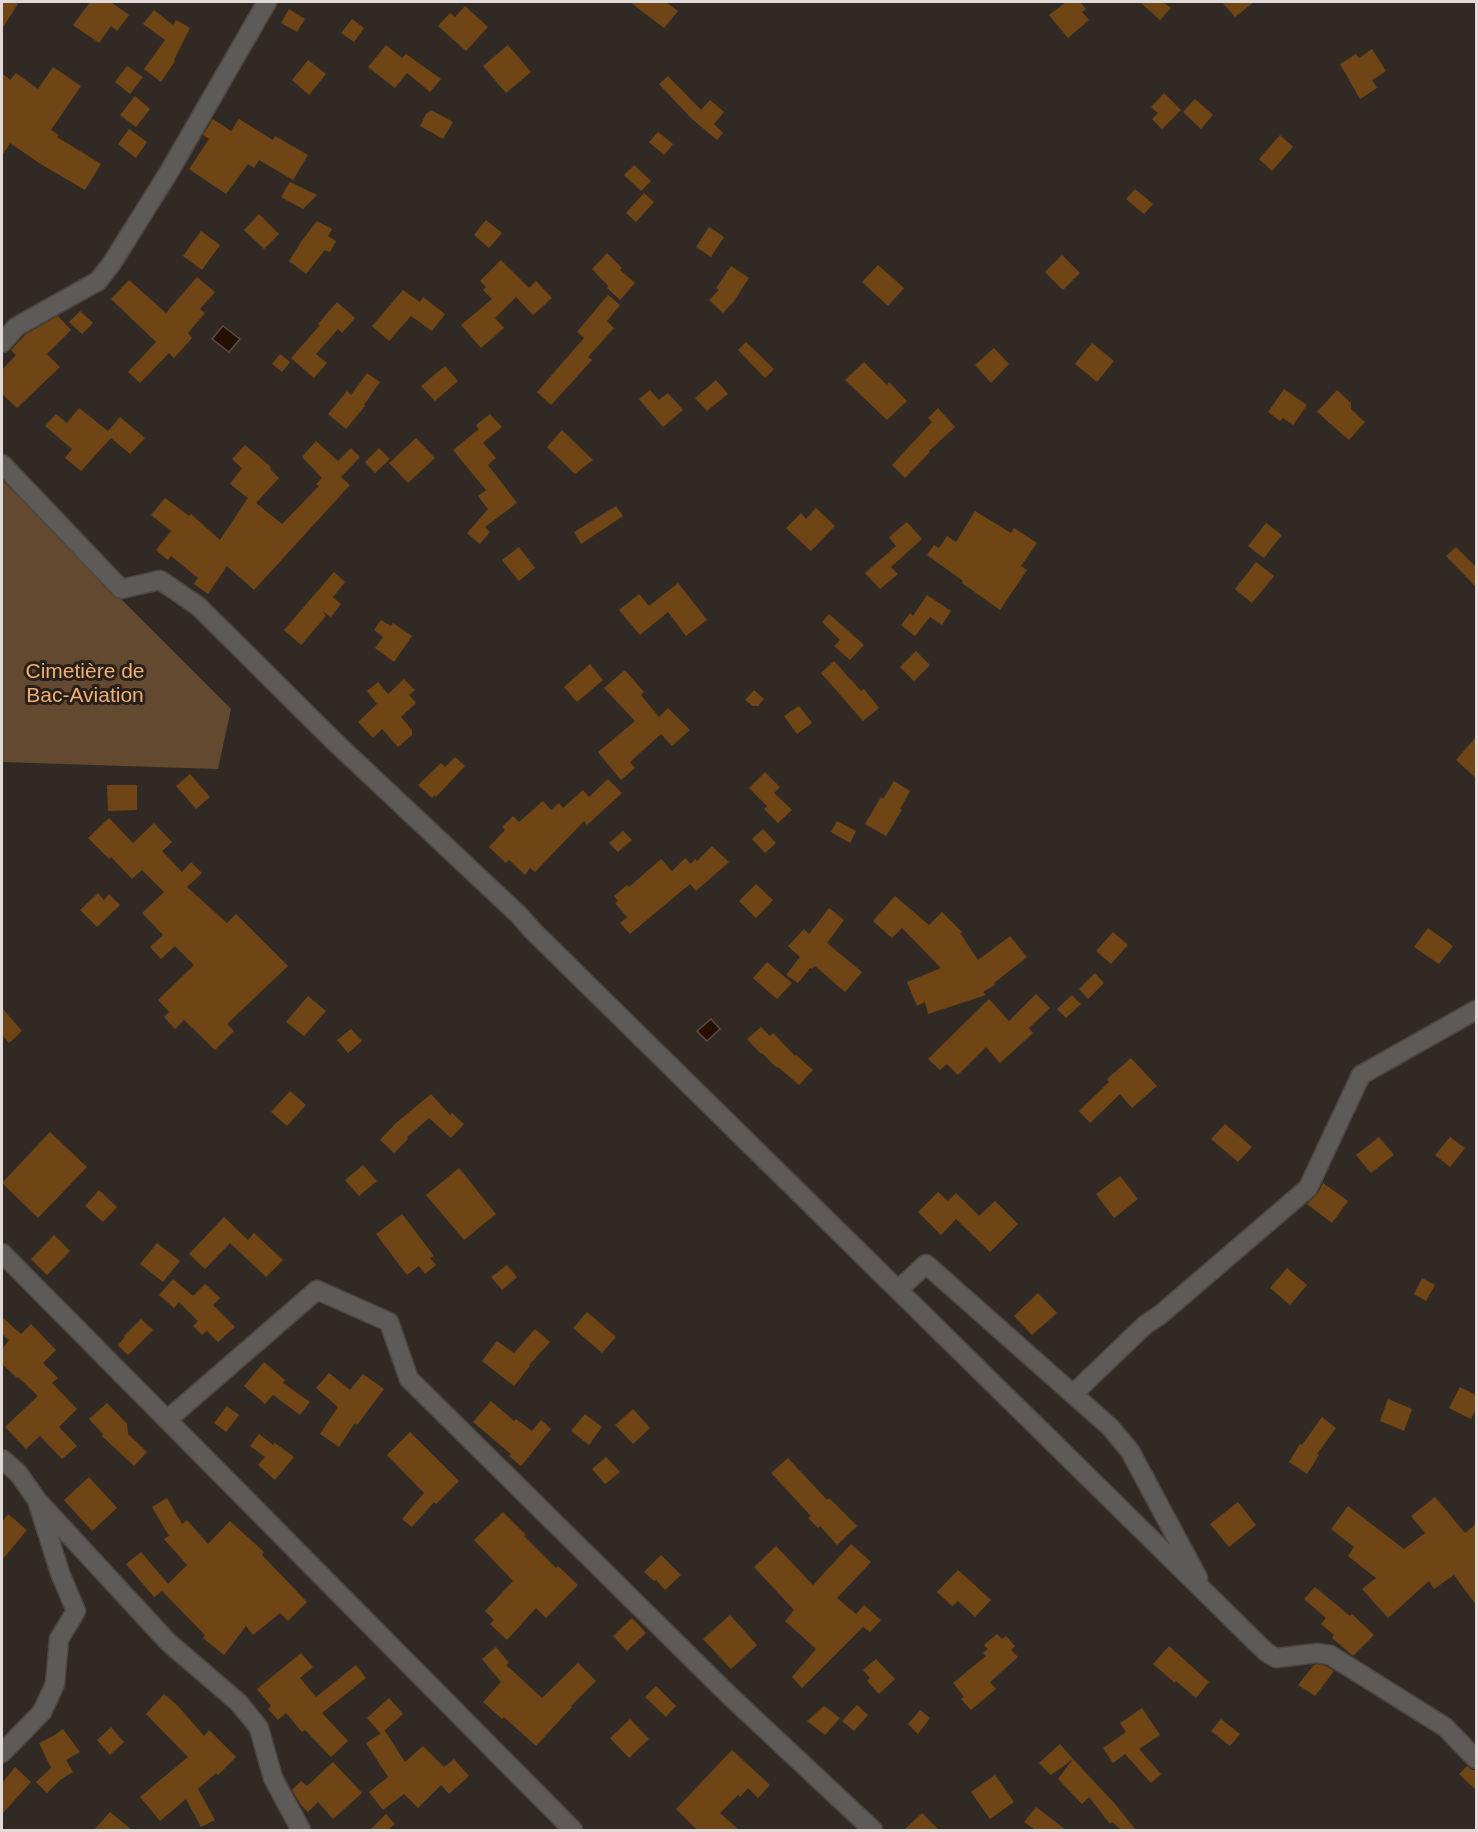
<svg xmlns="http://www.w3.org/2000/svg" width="1478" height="1832" viewBox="0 0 1478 1832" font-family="Helvetica,sans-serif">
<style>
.green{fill:#644931}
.water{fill:#250f00;stroke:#5d4c41;stroke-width:1.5}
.building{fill:#704516}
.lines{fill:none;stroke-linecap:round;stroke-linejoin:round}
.minor-casing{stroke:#4d4641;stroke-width:21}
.minor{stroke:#5e5a57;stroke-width:18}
.labels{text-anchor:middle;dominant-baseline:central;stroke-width:6;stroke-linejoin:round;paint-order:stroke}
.park-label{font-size:21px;fill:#f4af6f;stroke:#27201b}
</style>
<rect width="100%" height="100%" fill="#312a24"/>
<path class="green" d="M2 480 231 709 218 769 2 762Z"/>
<path class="water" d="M223 326 240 339 229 352 212 339Z
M711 1019 720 1029 707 1041 697 1031Z"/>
<path class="building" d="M2 2H19L2 29Z
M90 2H111L129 15 117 31 111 26 99 43 73 25Z
M630 2H666L678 11 664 28Z
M1066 2H1080L1086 9 1082 12 1089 20 1068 38 1049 15Z
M1140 2H1163L1171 8 1160 20Z
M1222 2H1254L1235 17Z
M465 6 488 27 466 51 438 26 450 13 455 17Z
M289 9 305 19 297 32 281 23Z
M154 10 173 25 176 20 190 28 174 60 175 61 161 82 144 69 165 40 143 24Z
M352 19 364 28 354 42 341 33Z
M386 45 402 58 406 54 441 79 430 92 407 73 395 88 368 67Z
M508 45 531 72 506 93 483 66Z
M1372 49 1386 71 1372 80 1377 88 1360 99 1340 64 1356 54 1359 58Z
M308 60 326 74 309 95 292 80Z
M127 66 143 77 130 94 115 82Z
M53 67 81 86 51 130 59 135 57 137 101 164 85 190 39 163 10 143 2 156V73L10 80 16 73 38 89Z
M668 76 701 110 710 100 724 112 714 124 723 133 717 140 691 118 659 84Z
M1164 93 1181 110 1162 129 1152 119 1158 113 1151 107Z
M135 96 150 109 136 127 120 115Z
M1195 99 1213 115 1201 129 1183 112Z
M431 110 453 122 443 139 420 126 426 114Z
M213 119 231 131 239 119 273 140 275 136 308 155 293 180 259 160 254 168 248 164 226 194 189 169 209 139 203 135Z
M129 129 147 142 136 158 118 144Z
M658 132 673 144 664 155 649 142Z
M1280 135 1293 147 1272 171 1259 159Z
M634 165 651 181 641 191 624 175Z
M290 182 317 195 303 209 281 197Z
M1135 189 1153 204 1144 214 1126 199Z
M644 193 654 202 636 222 626 213Z
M259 214 279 234 264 249 244 230Z
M486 220 502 233 489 248 474 235Z
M317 221 332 229 328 236 336 241 330 252 325 250 306 274 289 261 301 242Z
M709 227 724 237 711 257 696 247Z
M201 231 220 245 202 270 183 256Z
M607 253 622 268 620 270 635 283 620 300 607 288 608 286 592 269Z
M1062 255 1080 273 1063 290 1045 272Z
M501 260 529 288 536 281 552 298 533 315 516 297 495 318 504 328 481 348 461 325 492 299 483 290 486 287 480 281Z
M878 265 904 288 888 306 862 282Z
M731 266 749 278 734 301 723 313 709 300 719 290 716 288Z
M197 277 215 292 200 309 205 313 188 333 192 338 174 358 169 353 140 383 128 372 156 342 111 299 129 280 166 313Z
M403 290 420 302 423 297 445 314 432 331 411 316 389 341 372 326Z
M608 295 620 305 607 321 614 328 588 357 592 360 551 405 537 392 584 338 577 332Z
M337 302 355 318 342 333 338 329 316 354 327 363 314 378 291 358 320 325 318 324Z
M80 311 93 323 82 334 69 322Z
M58 316 71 330 47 354 60 367 17 408 2 394V370L16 355 11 350 20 340 26 334Z
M746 342 774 369 765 378 738 350Z
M1092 343 1114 361 1097 382 1075 364Z
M994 348 1009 364 991 383 975 365Z
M280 354 290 362 282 372 272 364Z
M864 362 887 385 889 382 907 401 887 420 845 380Z
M445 366 458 381 435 401 421 386Z
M367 373 380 382 364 405 365 406 346 429 328 414 347 391 351 395Z
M716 380 728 394 707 411 695 398Z
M1284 389 1307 405 1293 425 1283 418 1280 421 1268 412Z
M650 390 659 400 668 393 683 410 663 427 639 399Z
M1337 390 1351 403V409L1365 422 1349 440 1317 412Z
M79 408 108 431 120 417 145 438 130 454 111 438 81 471 65 458 72 449 45 426 56 414 67 423Z
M938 408 955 427 929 451 930 452 905 478 892 465 932 422 928 418Z
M490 414 502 427 483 443 496 458 488 465 517 503 485 527 490 532 480 544 467 533 488 509 478 496 486 490 453 450 479 429 476 425Z
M562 430 593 460 575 474 547 447Z
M416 438 435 458 408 483 389 463Z
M316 441 338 461 351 448 360 457 341 477 350 485 254 590 227 566 208 594 194 584 198 578 171 556 168 560 156 550 171 531 151 515 165 498 189 516 191 514 220 540 248 498 230 484 242 468 232 459 245 445 271 467 270 469 279 478 256 503 282 524 319 486 316 484 322 478 302 457Z
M379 448 390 459 375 473 365 462Z
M616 506 623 516 581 544 574 532Z
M816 508 835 526 811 551 786 528 801 513 806 519Z
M975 511 1011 533 1014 528 1037 543 1021 566 1027 570 1000 610 962 583 963 581 927 555 934 545 939 548 947 536 956 542Z
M907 522 922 539 891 567 898 574 880 589 865 573 896 546 889 537Z
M1266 523 1282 535 1264 558 1248 546Z
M519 547 535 568 519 581 502 560Z
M1456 547 1476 567V587L1446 556Z
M1256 562 1274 576 1252 603 1235 589Z
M334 572 345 582 333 597 341 604 331 617 322 611 326 616 301 645 284 630Z
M678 583 707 620 686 636 668 612 640 635 619 610 639 594 649 606Z
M927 595 951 611 942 625 930 617 915 636 901 625 910 613 913 616Z
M829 614 864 645 850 660 834 646 840 640 822 622Z
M381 620 391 626 393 623 412 636 394 662 375 648 383 637 374 630Z
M916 651 930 665 914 681 900 667Z
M834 661 861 691 864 689 879 708 863 721 821 673Z
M590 664 603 680 577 702 564 687Z
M625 670 644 692 641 695 659 717 668 708 690 730 672 746 661 734 630 762 635 768 621 780 598 752 635 721 604 688Z
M404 679 415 690 409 695 416 703 401 717 412 730V735L398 747 382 729 373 738 358 722 377 704 367 691 378 682 388 694Z
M754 690 764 699 758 706H753L745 700Z
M799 706 812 723 797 734 784 716Z
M1476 737V778L1456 760Z
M455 757 465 766 436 797 435 795 432 798 418 785 441 763 445 767Z
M765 772 780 787 774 793 792 810 778 823 764 809 767 806 749 788Z
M190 774 210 797 196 809 176 786Z
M608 779 622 793 587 825 584 821 535 872 530 868 525 875 509 860 506 863 489 847 505 830 502 827 513 816 519 822 543 801 551 810 559 803 563 808 583 790 589 797Z
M894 781 910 791 900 809 902 810 886 836 865 824 881 797 883 799Z
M107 785H137V810L108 811Z
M109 818 133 843 154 823 172 842 162 851 182 872 191 862 202 873 187 887 227 923 236 914 288 966 227 1024 234 1031 215 1050 184 1020 175 1029 164 1017 169 1012 158 1000 194 965 175 946 161 959 150 947 163 935 142 913 164 892 142 870 132 879 111 857 109 859 88 838Z
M837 821 856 831 850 843 831 832Z
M763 829 776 843 765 853 752 839Z
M623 831 632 840 618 852 609 843Z
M712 846 729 862 696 891 690 884 630 934 620 923 627 917 615 903 618 901 614 896 627 885 629 887 661 859 672 871 685 858 691 864 695 859 697 861Z
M756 884 773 900 756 918 739 901Z
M98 893 104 900 109 894 120 905 97 927 80 910Z
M895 896 929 925 942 912 962 932 960 933 978 960 1010 936 1027 957 994 983 995 985 983 992 986 995 928 1014 925 1002 917 1006 907 982 941 968 902 928 892 938 873 921Z
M829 908 844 920 827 943 862 972 845 992 815 966 812 969 810 968 798 983 786 975 800 957 788 946 804 929 809 934Z
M1428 928 1453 946 1439 964 1414 947Z
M1113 932 1128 945 1111 964 1096 951Z
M767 962 792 983 777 999 753 978Z
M1095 973 1104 983 1088 999 1079 989Z
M1036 994 1050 1008 1029 1028 1033 1033 1000 1063 986 1047 958 1075 947 1064 940 1070 928 1059 989 999 1009 1021Z
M1072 995 1081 1004 1066 1018 1057 1009Z
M308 996 326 1011 304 1036 286 1022Z
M2 1008 22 1031 9 1043 2 1035Z
M761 1027 770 1036 773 1033 795 1056 796 1055 813 1070 799 1085 778 1067 777 1068 762 1053 761 1054 747 1039Z
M351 1029 362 1041 348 1053 337 1040Z
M1131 1058 1157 1086 1132 1108 1120 1094 1090 1123 1079 1111 1109 1082 1107 1079Z
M290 1091 306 1105 287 1126 271 1112Z
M431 1094 450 1115 452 1113 464 1124 451 1138 429 1118 407 1137 408 1139 394 1153 380 1140 396 1123Z
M1225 1124 1252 1147 1238 1162 1211 1139Z
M50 1132 87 1167 38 1218 2 1183Z
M1379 1137 1394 1155 1371 1173 1356 1155Z
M1450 1137 1465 1148 1450 1167 1435 1155Z
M363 1165 377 1181 359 1196 345 1180Z
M459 1168 496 1214 464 1240 426 1195Z
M1120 1176 1138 1199 1114 1218 1096 1194Z
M1323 1183 1348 1201 1332 1223 1307 1204 1318 1193Z
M99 1190 117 1207 103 1222 85 1206Z
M938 1192 948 1201 956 1193 979 1216 995 1201 1018 1224 990 1252 956 1219 941 1235 918 1212Z
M402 1214 434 1256 430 1258 436 1265 425 1274 419 1266 407 1275 376 1234Z
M224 1217 248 1240 254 1233 283 1260 266 1277 230 1243 205 1269 189 1254Z
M54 1235 70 1251 47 1275 31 1259Z
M157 1243 180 1261 163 1282 140 1264Z
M507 1265 517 1277 502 1290 491 1277Z
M1287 1268 1307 1285 1290 1305 1270 1288Z
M1422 1278 1435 1285 1426 1301 1414 1294Z
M173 1279 193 1296 205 1284 220 1298 213 1305 235 1327 218 1342 207 1331 202 1335 193 1326 198 1321 179 1302 174 1308 159 1295Z
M1038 1293 1057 1313 1032 1335 1014 1316Z
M587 1312 616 1337 602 1353 573 1328Z
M2 1317 21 1334 31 1324 56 1350 43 1363 58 1378 52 1383 77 1409 59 1427 77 1446 62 1459 40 1436 26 1449 5 1427 38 1396 18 1377 17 1378 2 1364V1349L9 1340 2 1334Z
M141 1319 153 1330 128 1355 118 1345 125 1337 124 1336Z
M535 1329 550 1342 529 1365 530 1366 514 1386 482 1361 497 1341 514 1353Z
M264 1362 285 1380 283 1383 310 1402 300 1415 273 1395 265 1404 244 1386Z
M329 1373 350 1390 363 1374 384 1389 357 1425 355 1423 339 1447 320 1434 338 1407 316 1388Z
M1460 1387 1476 1395V1409L1471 1419 1449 1408Z
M1388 1399 1412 1409 1404 1431 1380 1421Z
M491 1401 514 1421 516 1419 532 1431 541 1420 551 1429 521 1466 509 1456 511 1454 473 1422Z
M107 1403 127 1424 128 1434 147 1452 134 1466 102 1436 103 1434 89 1419Z
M227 1406 239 1415 226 1432 214 1423Z
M633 1409 650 1428 633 1444 615 1425Z
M585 1414 602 1427 589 1445 571 1431Z
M1322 1417 1336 1428 1317 1454 1319 1455 1307 1474 1289 1462 1300 1444 1302 1445Z
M410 1432 459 1481 436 1504 434 1502 412 1527 402 1519 424 1493 387 1455Z
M259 1434 273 1445 275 1443 294 1457 275 1480 258 1465 265 1457 250 1446Z
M606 1457 620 1472 605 1484 592 1469Z
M788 1458 827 1500 829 1498 857 1526 837 1545 820 1526 818 1528 808 1518 811 1516 771 1473Z
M89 1477 117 1508 92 1531 64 1500Z
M1435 1497 1465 1533 1476 1524V1605L1454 1575 1434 1589 1429 1581 1388 1618 1362 1589 1376 1578 1348 1556 1354 1547 1331 1529 1348 1506 1404 1549 1425 1533 1411 1516Z
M167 1498 182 1524 187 1520 208 1544 230 1521 264 1552 262 1555 307 1602 288 1621 280 1613 253 1635 246 1626 224 1655 203 1638 205 1635 162 1591 154 1597 126 1564 141 1552 168 1584 187 1565 164 1539 169 1536 152 1507Z
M1238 1502 1256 1525 1229 1547 1210 1524Z
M503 1512 526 1535 524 1536 556 1568 558 1566 578 1585 546 1618 536 1608 507 1640 490 1624 494 1620 485 1611 513 1581 474 1540Z
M8 1514 27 1530 2 1560V1522Z
M851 1544 871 1562 837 1598 856 1614 864 1605 881 1620 870 1632 863 1627 802 1688 792 1677 816 1649 785 1621 794 1610 754 1567 776 1546 813 1585Z
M661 1555 681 1575 665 1590 656 1580 654 1581 644 1572Z
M958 1570 991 1600 975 1617 958 1601 952 1606 937 1592Z
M1315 1587 1350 1616 1352 1614 1374 1635 1353 1656 1332 1638 1334 1635 1321 1624 1326 1618 1304 1599Z
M730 1615 757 1645 731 1669 703 1639Z
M632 1618 646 1633 627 1651 613 1636Z
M997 1634 1002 1639 1006 1636 1015 1646 1011 1650 1018 1657 990 1682 996 1689 971 1710 961 1699 964 1697 953 1683 986 1656 983 1653 988 1649 984 1645Z
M1169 1646 1209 1682 1196 1698 1176 1681 1175 1683 1153 1664Z
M496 1647 509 1663 506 1665 542 1698 578 1663 596 1681 571 1706 572 1707 536 1746 504 1717 502 1719 483 1702 501 1682 482 1659Z
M301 1653 313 1667 300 1678 316 1697 356 1665 366 1678 322 1713 348 1741 331 1757 305 1730 302 1732 286 1713 278 1720 268 1709 271 1706 257 1689Z
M876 1659 895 1679 879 1694 867 1681 870 1678 863 1670Z
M1317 1664 1326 1666 1334 1671 1315 1696 1298 1685 1314 1665Z
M656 1686 676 1706 666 1717 645 1697Z
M164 1694 177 1705 204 1736 209 1730 236 1757 218 1775 216 1773 198 1789 215 1820 201 1827 186 1799 160 1821 140 1797 188 1757 146 1714Z
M389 1698 403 1714 381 1734 367 1718Z
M857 1705 868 1715 854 1731 842 1721Z
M824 1706 840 1718 825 1735 807 1721Z
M1142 1708 1160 1735 1139 1749 1161 1774 1151 1783 1125 1754 1113 1763 1103 1748 1126 1732 1120 1723Z
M920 1710 930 1718 918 1734 908 1724Z
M630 1719 649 1739 629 1758 610 1738Z
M1221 1719 1240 1734 1230 1746 1211 1731Z
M111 1727 124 1742 110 1755 97 1740Z
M63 1729 80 1752 66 1760 73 1772 60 1780 47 1793 36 1782 51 1768 39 1743 53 1736Z
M385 1731 405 1762 423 1746 444 1767 454 1759 469 1776 449 1794 441 1785 418 1808 404 1794 383 1810 369 1792 388 1777 366 1743Z
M1060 1744 1073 1759 1051 1775 1039 1763Z
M732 1750 770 1785 758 1798 748 1788 740 1797 738 1795 720 1813 739 1830H697L676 1809Z
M1073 1759 1115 1804 1136 1830H1121L1112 1822 1110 1824 1089 1797 1082 1804 1058 1779Z
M333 1762 362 1793 333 1819 318 1802 308 1812 301 1805 292 1790 301 1781 307 1786Z
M1467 1766 1472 1770H1476V1790L1459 1774Z
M15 1767 31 1782 2 1814V1783Z
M995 1775 1014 1802 990 1819 971 1792Z
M1036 1807 1066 1830H1035L1024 1822Z
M110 1812 132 1830H94Z
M922 1813 939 1830H904Z
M386 1814 395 1824 388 1830H370Z"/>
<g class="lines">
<defs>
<path id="minor" d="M2 343 16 327 98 281 112 263 169 172 267 2
M2 464 121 589 160 580 198 606 337 744 519 915 533 931 1266 1652 1276 1658 1317 1653 1330 1655 1445 1727 1476 1759
M2 1253 573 1830
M898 1290 926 1264 1110 1427 1130 1451 1198 1578
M1074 1393 1145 1325 1160 1315 1308 1188 1361 1075 1476 1010
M167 1420 317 1290 389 1322 409 1379 732 1698 873 1830
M2 1459 18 1473 37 1500 60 1573 76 1611 59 1639 55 1684 42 1712 2 1753
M37 1500 168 1642 239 1703 259 1728 273 1778 301 1830"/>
</defs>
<use href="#minor" class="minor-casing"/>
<use href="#minor" class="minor"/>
</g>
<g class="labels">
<g class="park-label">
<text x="85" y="670">Cimetière de<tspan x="85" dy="24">Bac-Aviation</tspan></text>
</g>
</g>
<rect width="1478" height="1832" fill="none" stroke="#e0dbd8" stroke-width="6"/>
</svg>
